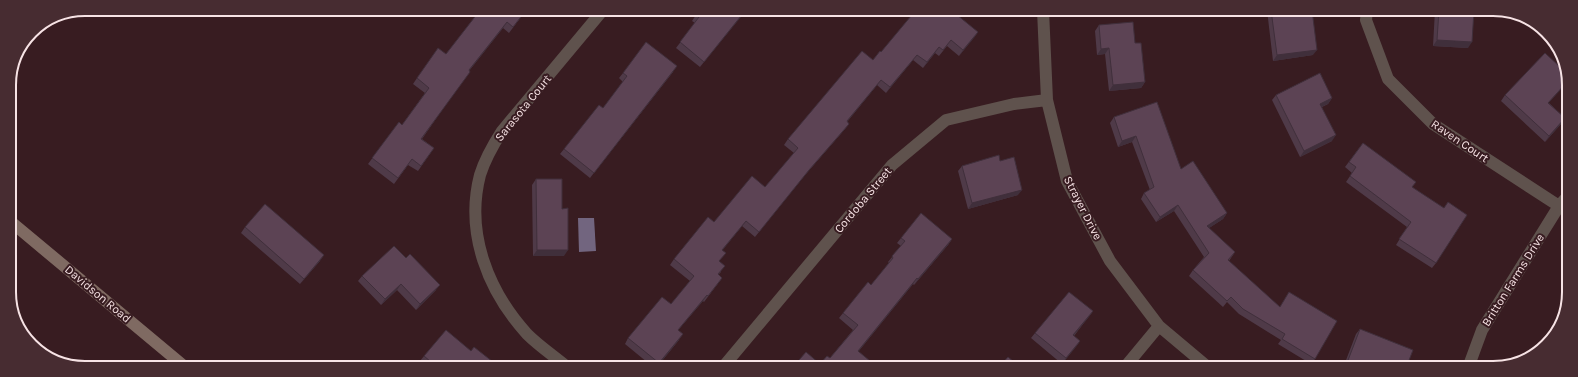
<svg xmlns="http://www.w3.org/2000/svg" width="1578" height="377" viewBox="0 0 1578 377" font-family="Karla,sans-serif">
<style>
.water{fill:#72657f}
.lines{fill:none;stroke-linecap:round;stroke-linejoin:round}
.street{stroke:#5f524d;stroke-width:12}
.secondary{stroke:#7f6a62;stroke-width:12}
.wall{fill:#4f3a48}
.shaded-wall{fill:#402f3b}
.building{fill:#5c4354;stroke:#402f3b}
.labels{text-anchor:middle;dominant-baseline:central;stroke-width:4;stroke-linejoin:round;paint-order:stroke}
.street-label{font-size:12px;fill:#f7e3e5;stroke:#381c21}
.rim{fill:none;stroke:#f7e3e5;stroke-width:2}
</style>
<rect width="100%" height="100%" fill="#381c21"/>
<path class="water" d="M578 218H594L596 251 579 252Z"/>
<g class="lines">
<path class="street" d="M1043 10 1047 100 1067 181 1110 261 1159 326 1209 368
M1367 10 1366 20 1388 79 1433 124 1559 206
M567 367C554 356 539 346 527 334 488 291 465 233 480 175 485 159 493 145 502 131L603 10
M723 367 892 165 946 120 1014 104 1047 100
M1125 367 1159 326
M1468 368 1482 330 1559 206 1567 197"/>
<path class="secondary" d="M10 221 185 367"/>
</g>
<path class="wall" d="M527 9 509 33 503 28 469 71 422 139 434 148 418 171 408 165 394 184 368 164 399 122 402 125 425 93 413 84 417 78 446 54Z
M1267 10H1312L1313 55 1273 61Z
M1435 10H1474L1468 48 1433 46Z
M745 11 700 67 676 48 695 23 692 21 696 15Z
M1099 25 1135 43 1145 82 1141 88 1109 91 1105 54 1097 55 1095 31Z
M978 32 959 56 947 46 939 56 935 53 923 68 913 60 886 93 877 85 847 122 845 129 805 175 755 237 742 226 722 250 719 262 721 272 718 275 722 278 704 302 703 301 678 330 679 340 657 367H653L625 344 628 338 671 304 690 281 670 265 674 259 714 222 765 187 794 153 784 145 788 139 881 52Z
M673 72 590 178 560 154 564 149 603 108 623 82 619 78 623 73Z
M1276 95 1332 98 1328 104 1322 107 1332 141 1300 157 1272 100Z
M1505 95 1549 103 1565 118 1561 124 1545 142 1501 101Z
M1114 117 1181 169 1227 213 1223 219 1209 228 1235 252 1229 261 1280 307 1289 292 1315 359 1311 364 1278 344 1281 340 1239 314 1227 302 1223 307 1189 276 1193 270 1204 257 1174 211 1156 222 1141 199 1144 193 1150 190 1132 142 1118 147 1110 123Z
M1363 143 1413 187 1436 263 1432 268 1396 245 1407 227 1346 182 1352 173 1345 167Z
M962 166 1018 195 968 209 958 171Z
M536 179 564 256H533L532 185Z
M245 227 320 261 300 284 241 233Z
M901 238 952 239 948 245 914 285 913 284 858 352 820 364 830 358 853 330 839 318 843 313 871 285 889 263 888 262 901 246 897 243Z
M406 258 436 290 416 310 397 290 381 305 358 281 362 276Z
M1093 311 1074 336 1080 341 1062 364 1031 338 1035 333Z
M1360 329 1406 368H1343L1356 334Z
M471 351 493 362 490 366 491 367H427L420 361 424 356Z"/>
<path class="shaded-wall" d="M745 11 741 17 700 67 704 62Z
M507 22 503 28 465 76 469 70Z
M978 32 974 38 959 56 963 50Z
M1437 40 1472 42 1468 48 1433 46Z
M939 47 935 53 923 68 927 62Z
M1109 48 1105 54 1097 55 1101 49Z
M1317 50 1313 55 1273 61 1277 55Z
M917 55 913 60 886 93 890 87Z
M677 66 673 72 590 178 594 173Z
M881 80 877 85 843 127 847 121Z
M1145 82 1141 88 1109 91 1113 85Z
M1567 82V83L1544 108 1548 103Z
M1332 98 1328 104 1316 109 1320 104Z
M1565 118 1561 124 1545 142 1549 136Z
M849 124 845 129 805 175 755 237 809 170Z
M1336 135 1332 141 1300 157 1304 151Z
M1136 136 1132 142 1118 147 1122 141Z
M1022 190 1018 195 968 209 972 203Z
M1178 205 1174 211 1156 222 1160 217Z
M1227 213 1223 219 1203 232 1207 226Z
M746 221 718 256 722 250Z
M952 239 948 245 914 285 918 279Z
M537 250H568L564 256H533Z
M324 255 320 261 300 284 304 279Z
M917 278 913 284 854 357 858 351Z
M401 284 397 290 381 305 385 299Z
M440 285 436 290 416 310 420 304Z
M707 295 703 301 674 335 678 330Z
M1093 311 1089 317 1069 341 1073 335Z
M683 334 679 340 657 367 659 363Z
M1080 341 1076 347 1062 364 1066 358Z"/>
<path class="building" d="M481 9H527L513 27 507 22 469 70 470 72 421 139 434 148 421 166 412 159 398 178 372 158 399 122 402 125 429 88 417 78 438 48 446 54Z
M700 10H743L745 11 704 62 680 42 699 17 696 15Z
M916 10H951L978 32 963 50 951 40 943 50 939 47 927 62 917 55 890 87 881 80 847 121 849 124 809 170 759 232 746 221 722 250 726 253 719 261 725 266 718 274 722 278 708 296 707 295 678 330 683 334 659 363 628 338 662 297 671 304 694 276 674 259 708 217 714 222 752 176 765 187 798 148 788 139 862 51 873 60 880 51 881 52Z
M1271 10H1312L1317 50 1277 55Z
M1439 10H1474L1472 42 1437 40Z
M1133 22 1135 43H1141L1145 82 1113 85 1109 48 1101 49 1099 25Z
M646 42 677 66 594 173 564 149 599 105 603 108 627 76 623 73Z
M1545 53 1559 66 1563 62 1567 70V82L1548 103 1565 118 1549 136 1505 95Z
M1320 73 1332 98 1320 104 1336 135 1304 151 1276 95Z
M1157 102 1181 169 1193 161 1227 213 1207 226 1235 252 1228 260 1280 307 1289 292 1337 321 1315 359 1282 339 1285 334 1243 309 1231 297 1227 301 1193 270 1209 253 1178 205 1160 217 1144 193 1154 187 1136 136 1122 141 1114 117Z
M1363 143 1416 182 1412 187 1444 208 1448 202 1467 215 1436 263 1399 239 1411 222 1350 176 1356 167 1349 162Z
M999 155 1000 161 1014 157 1022 190 972 203 962 166Z
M536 179H562V209L568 208V250H537Z
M265 204 324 255 304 279 245 227Z
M921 213 952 239 918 279 917 278 858 351 876 366V367H793L806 352 820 364 827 356 830 358 858 325 843 313 868 282 871 285 893 258 892 256 905 241 901 238Z
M394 246 406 258 410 254 440 285 420 304 401 284 385 299 362 276Z
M1069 292 1093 311 1073 335 1080 341 1066 358 1035 333Z
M1360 329 1413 350 1406 368H1345Z
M446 330 471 351 474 347 493 362 490 366 491 367H437L424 356Z
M1008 357 1020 367H999Z"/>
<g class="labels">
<g class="street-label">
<text transform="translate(523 108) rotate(-51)">Sarasota Court</text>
<text transform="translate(1460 141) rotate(34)">Raven Court</text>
<text transform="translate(863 200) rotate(-50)">Cordoba Street</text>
<text transform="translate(1083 208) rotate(63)">Strayer Drive</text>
<text transform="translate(1513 280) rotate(-58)">Britton Farms Drive</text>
<text transform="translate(98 294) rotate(40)">Davidson Road</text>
</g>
</g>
<path d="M0 0H1578V377H0ZM85 16H1493A69 69 0 0 1 1562 85V292A69 69 0 0 1 1493 361H85A69 69 0 0 1 16 292V85A69 69 0 0 1 85 16Z" fill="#472c31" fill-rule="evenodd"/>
<path class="rim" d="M85 16H1493A69 69 0 0 1 1562 85V292A69 69 0 0 1 1493 361H85A69 69 0 0 1 16 292V85A69 69 0 0 1 85 16Z"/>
</svg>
